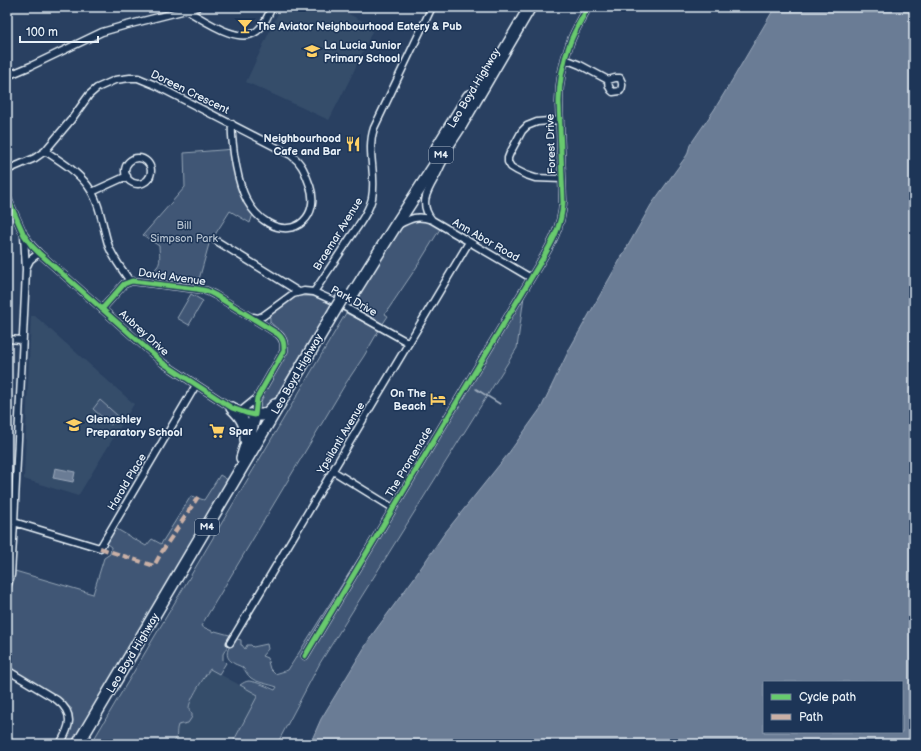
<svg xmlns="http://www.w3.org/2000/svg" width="921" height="751" viewBox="0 0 921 751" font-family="'Balsamiq Sans',sans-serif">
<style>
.built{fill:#364d6b}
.green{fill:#415774;stroke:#94a4b6}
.water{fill:#6b7c95;stroke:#9dabbd;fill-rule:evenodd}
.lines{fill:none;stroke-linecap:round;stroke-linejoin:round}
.stream{stroke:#9dabbd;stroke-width:1.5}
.minor-casing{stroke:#e8f1f8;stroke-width:9}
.motorway-casing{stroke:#e8f1f8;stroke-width:14}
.minor{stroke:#1d3557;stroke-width:6}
.motorway{stroke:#1d3557;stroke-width:11}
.motorway-bridge-casing{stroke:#e8f1f8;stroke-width:14;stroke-linecap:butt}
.motorway-bridge{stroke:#1d3557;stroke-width:11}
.quiet{stroke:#cab0a6;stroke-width:4;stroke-dasharray:8 4;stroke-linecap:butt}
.cycleway-casing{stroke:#1d3557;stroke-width:8}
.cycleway{stroke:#67ca6e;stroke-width:5}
.labels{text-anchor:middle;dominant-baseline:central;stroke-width:3;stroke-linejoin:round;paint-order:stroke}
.shield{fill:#1d3557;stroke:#abb9c8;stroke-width:1}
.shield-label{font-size:10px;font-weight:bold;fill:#e8f1f8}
.poi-label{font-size:11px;font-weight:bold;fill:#e8f1f8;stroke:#1d3557;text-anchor:start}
.street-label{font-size:11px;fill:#e8f1f8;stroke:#1d3557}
.park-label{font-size:11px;fill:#b6c3d0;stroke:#1d3557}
</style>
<rect width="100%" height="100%" fill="#294061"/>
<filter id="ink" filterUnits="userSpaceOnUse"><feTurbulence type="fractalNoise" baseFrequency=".025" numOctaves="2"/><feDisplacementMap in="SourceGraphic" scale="8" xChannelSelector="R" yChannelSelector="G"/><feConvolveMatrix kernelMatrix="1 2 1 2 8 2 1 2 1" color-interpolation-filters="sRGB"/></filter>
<g filter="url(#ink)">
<path class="built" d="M281 7H335L374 27 352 75 329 120 246 82Z
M31 316H35L134 404 78 496 24 479Z
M210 669 258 695 232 744H173L176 739V729L178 725 192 714 189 711V706L195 693Z"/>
<path class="green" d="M234 149 240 182 253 214 250 223 230 211 209 244 200 276 197 283 165 282 148 275C162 264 160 264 159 246L143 235 185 187 184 153Z
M417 220 427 221 440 229 416 268 385 314 388 316 382 325 350 307 355 296 376 267 402 227 407 223Z
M191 294 203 301 189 325 177 318Z
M298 296H312L332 304 276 396 267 409 258 412 266 388 287 350V341L284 335 270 322C270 318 269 318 271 315 275 309 292 298 298 296Z
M524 296 517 348 320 663 277 744H232L258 695 240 685C243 683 246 681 249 681 258 682 268 687 275 690L277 687C269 684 258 683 251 678 247 675 246 671 243 668 241 666 237 665 235 664 221 656 229 647 235 638L237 639 241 640V645H242L245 649 247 645H251L253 647 267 644 268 649 262 656 267 658 270 669 275 674 288 670Z
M346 313 379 330 364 356 346 383 201 626 214 632 215 631 233 636 223 654V660L226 663 219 674 210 669C205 676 188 701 189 709 189 711 191 712 192 714V717L188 723 178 725C175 734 179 735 173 744H91Z
M100 400 118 416 111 425 93 409Z
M220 475 228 480 75 744H62C70 730 73 727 70 710L72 709 61 700 7 668V593L11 587 15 571 93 594 104 558 110 554 111 547 107 544 115 528 146 546 152 539 161 544 191 496 204 500Z"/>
<path class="water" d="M775 7H914V744H310L321 719 372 635 414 578 444 534 508 454 541 408 570 348 651 205 687 155 690 145 714 110 734 77ZM764 682H902V732H764Z
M55 468 75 472 73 482 53 478Z"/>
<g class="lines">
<path class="stream" d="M476 389 500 404"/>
<defs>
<path id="minor" d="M186 10C203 19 239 46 257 31 265 25 268 15 272 7
M565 59 580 65 608 80 615 78H620C623 83 623 87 620 91L613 92C609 89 608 85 608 80
M7 76 31 66 102 32 123 26 198 7
M560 120 537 122 527 126 522 131 510 153 508 158V162L511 167 516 170 526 175 535 178 562 179
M45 151C60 161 77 171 88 186 101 204 102 226 109 247 114 259 122 270 130 281
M125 171a13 13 0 1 1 26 0a13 13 0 1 1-26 0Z
M7 170 35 158 45 151 71 120 89 95 97 88 115 80 130 78H138L155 85 291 155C303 164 305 173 310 186 320 215 296 239 268 223 244 209 238 180 234 154 233 144 231 134 232 124
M92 192 127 176
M7 197 24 235 32 246 39 253 163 363 232 408 246 413 255 415 257 398 284 351C284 344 284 339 278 334L215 295 207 291 197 289 132 281 124 284 102 309
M432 220C418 203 428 190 437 174 439 170 441 165 444 160
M398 225C411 218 417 215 432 220L531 278
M215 240 299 292
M26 268 30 260 39 253
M314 292C326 274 338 256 350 238 358 226 369 212 372 198 377 174 366 152 374 128L432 7
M253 317 258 318 263 316 293 294 304 291 314 292 334 301 409 343
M7 339 22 340
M241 411 257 398
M333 471 393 508
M7 520 100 548 196 385
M7 587 11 575 14 522 25 294 26 269 24 236
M230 643 469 242
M305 656 531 278C545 254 562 231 563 202L559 102C559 82 563 62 570 43 574 31 582 19 588 7
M7 670 57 700C75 714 70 727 60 744"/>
<path id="motorway" d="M437 148 469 96
M349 300 394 228 461 125 530 7
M232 408C243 418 246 425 246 440
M242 458 251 430 255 415C266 416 268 413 275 405
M78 744 335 310"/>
</defs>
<use href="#minor" class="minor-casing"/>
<use href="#motorway" class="motorway-casing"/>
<use href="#minor" class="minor"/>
<use href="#motorway" class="motorway"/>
<defs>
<path id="motorway-bridge" d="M335 310 344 295"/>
</defs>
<use href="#motorway-bridge" class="motorway-bridge-casing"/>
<use href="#motorway-bridge" class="motorway-bridge"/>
<path class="quiet" d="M100 548 154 566 161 553 198 497"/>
<defs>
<path id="cycleway" d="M7 197 24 235 32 246 39 253 163 363 232 408 246 413 255 415 257 398 284 351C284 344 284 339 278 334L215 295 207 291 197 289 132 281 124 284 102 309
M305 656 531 278C545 254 562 231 563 202L559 102C559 82 563 62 570 43 574 31 582 19 588 7"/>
</defs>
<use href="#cycleway" class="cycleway-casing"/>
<use href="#cycleway" class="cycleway"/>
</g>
</g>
<defs>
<symbol id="bar-bare" viewBox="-9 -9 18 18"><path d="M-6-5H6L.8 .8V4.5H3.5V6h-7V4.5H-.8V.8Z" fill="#ffd166" stroke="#1d3557" stroke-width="2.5" paint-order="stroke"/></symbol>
<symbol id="school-bare" viewBox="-9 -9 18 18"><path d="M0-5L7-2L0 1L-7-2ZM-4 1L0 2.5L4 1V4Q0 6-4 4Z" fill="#ffd166" stroke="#1d3557" stroke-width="2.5" paint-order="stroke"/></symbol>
<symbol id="restaurant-bare" viewBox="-9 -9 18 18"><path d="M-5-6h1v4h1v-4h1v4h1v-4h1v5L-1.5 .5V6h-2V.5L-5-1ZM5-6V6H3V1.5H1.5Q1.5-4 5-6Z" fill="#ffd166" stroke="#1d3557" stroke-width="2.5" paint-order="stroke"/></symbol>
<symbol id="hotel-bare" viewBox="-9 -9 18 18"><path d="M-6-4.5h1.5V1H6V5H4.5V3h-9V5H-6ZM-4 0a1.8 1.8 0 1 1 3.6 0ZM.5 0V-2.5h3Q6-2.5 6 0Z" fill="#ffd166" stroke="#1d3557" stroke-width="2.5" paint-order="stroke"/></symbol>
<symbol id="supermarket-bare" viewBox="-9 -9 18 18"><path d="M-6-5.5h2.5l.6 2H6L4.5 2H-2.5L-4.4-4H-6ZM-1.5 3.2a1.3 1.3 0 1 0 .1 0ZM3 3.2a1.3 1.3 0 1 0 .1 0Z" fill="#ffd166" stroke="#1d3557" stroke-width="2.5" paint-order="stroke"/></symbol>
</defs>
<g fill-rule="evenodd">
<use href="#bar-bare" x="234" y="15" width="22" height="22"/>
<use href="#school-bare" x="301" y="40" width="22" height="22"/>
<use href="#restaurant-bare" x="342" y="133" width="22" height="22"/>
<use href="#hotel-bare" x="427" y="388" width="22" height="22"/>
<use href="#school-bare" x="63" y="414" width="22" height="22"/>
<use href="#supermarket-bare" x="206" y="420" width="22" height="22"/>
</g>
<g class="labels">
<g class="shield">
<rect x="429" y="147" width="24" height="16" rx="3"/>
<rect x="195" y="519" width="24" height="16" rx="3"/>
</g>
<g class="shield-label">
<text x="441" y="155">M4</text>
<text x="207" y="527">M4</text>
</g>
<g class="poi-label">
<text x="257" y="26">The Aviator Neighbourhood Eatery &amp; Pub</text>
<text x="324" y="45">La Lucia Junior<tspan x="324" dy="13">Primary School</tspan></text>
<text x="341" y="138" text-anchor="end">Neighbourhood<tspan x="341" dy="13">Cafe and Bar</tspan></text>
<text x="426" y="393" text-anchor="end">On The<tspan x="426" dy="13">Beach</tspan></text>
<text x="86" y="419">Glenashley<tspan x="86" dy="13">Preparatory School</tspan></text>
<text x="229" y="431">Spar</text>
</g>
<g class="street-label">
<text transform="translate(474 88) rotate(-59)">Leo Boyd Highway</text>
<text transform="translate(190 92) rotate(26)">Doreen Crescent</text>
<text transform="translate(551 144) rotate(-92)">Forest Drive</text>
<text transform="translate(338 234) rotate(-58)">Braemar Avenue</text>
<text transform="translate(486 240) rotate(30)">Ann Abor Road</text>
<text transform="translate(172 277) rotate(8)">David Avenue</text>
<text transform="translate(354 301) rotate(29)">Park Drive</text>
<text transform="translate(144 333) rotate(42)">Aubrey Drive</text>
<text transform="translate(297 374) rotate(-60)">Leo Boyd Highway</text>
<text transform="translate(341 438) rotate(-59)">Ypsilanti Avenue</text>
<text transform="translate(409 462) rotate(-59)">The Promenade</text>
<text transform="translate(127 482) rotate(-59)">Harold Place</text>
<text transform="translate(133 653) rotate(-59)">Leo Boyd Highway</text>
</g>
<g class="park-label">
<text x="184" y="225">Bill<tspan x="184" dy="13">Simpson Park</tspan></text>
</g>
</g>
<rect width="921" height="751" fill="none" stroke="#1d3557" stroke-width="24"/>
<rect x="12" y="12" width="897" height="727" fill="none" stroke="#e8f1f8" stroke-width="1.5" filter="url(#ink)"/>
<rect x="763" y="681" width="140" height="52" fill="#1d3557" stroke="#6e8097"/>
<rect x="771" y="694" width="20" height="6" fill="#67ca6e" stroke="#6e8097"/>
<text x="799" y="701" font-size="12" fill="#e8f1f8">Cycle path</text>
<rect x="771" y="714" width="20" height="6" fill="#cab0a6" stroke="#6e8097"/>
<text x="799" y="721" font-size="12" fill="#e8f1f8">Path</text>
<path d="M20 36v6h78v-6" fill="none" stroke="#e8f1f8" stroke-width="2"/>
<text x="26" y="36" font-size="12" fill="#e8f1f8" stroke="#1d3557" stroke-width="3" paint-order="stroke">100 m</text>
</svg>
